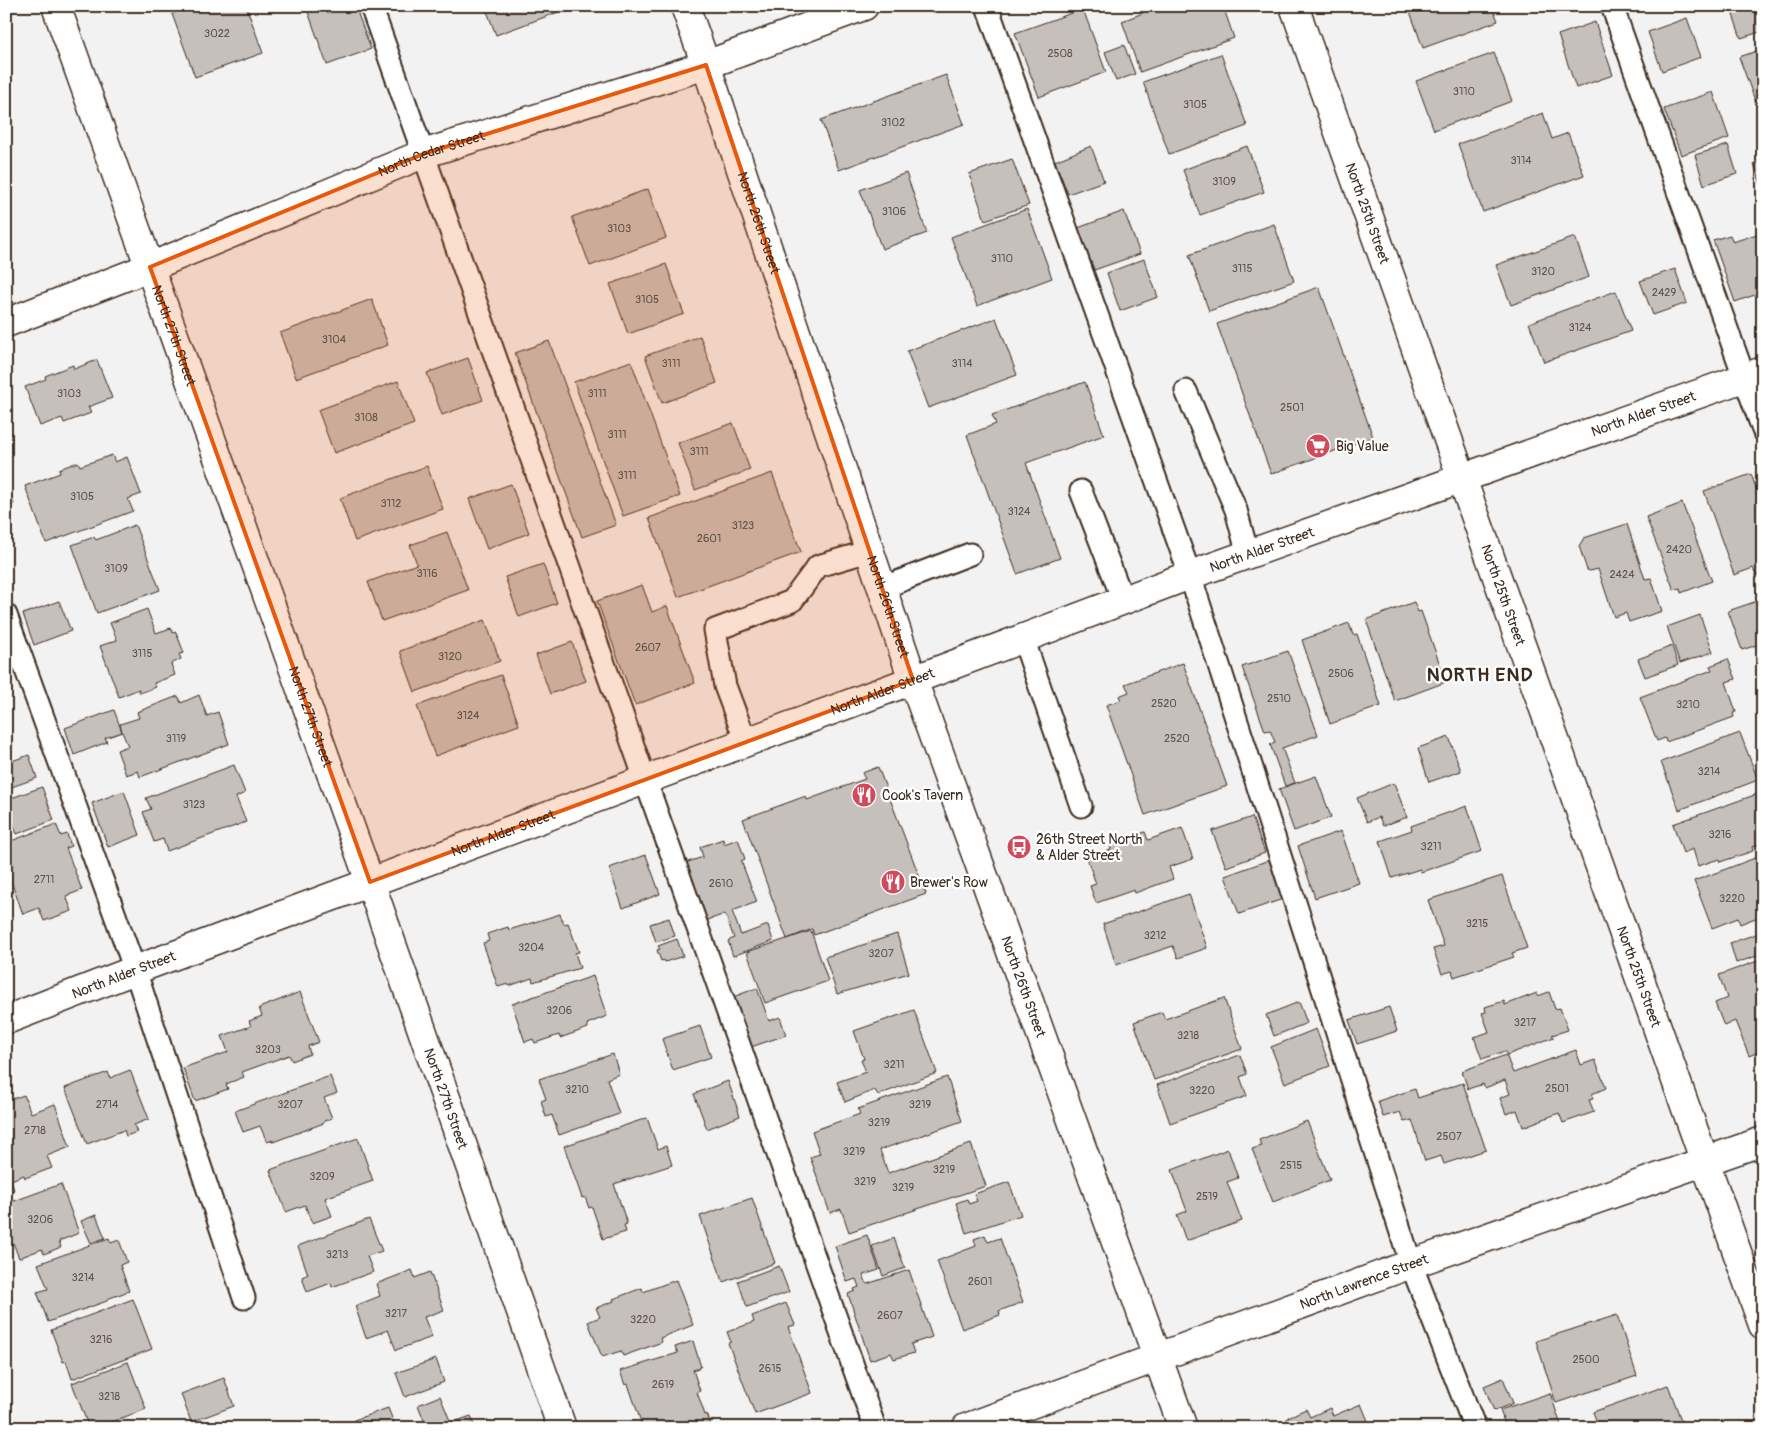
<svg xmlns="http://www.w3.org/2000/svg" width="1769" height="1434" viewBox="0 0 1769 1434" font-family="Pangolin,sans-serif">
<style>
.building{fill:#c6c0bd;stroke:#3b2a1e}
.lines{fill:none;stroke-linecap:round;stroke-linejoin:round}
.lane-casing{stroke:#3b2a1e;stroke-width:25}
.street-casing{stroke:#3b2a1e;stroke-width:31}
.secondary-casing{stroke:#3b2a1e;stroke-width:31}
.lane{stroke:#fff;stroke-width:21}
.street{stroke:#fff;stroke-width:28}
.secondary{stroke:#fff;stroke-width:28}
.marked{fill:#e8590c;fill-opacity:0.2;stroke:#e8590c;stroke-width:4;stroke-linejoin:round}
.labels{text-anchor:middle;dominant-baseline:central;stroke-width:4.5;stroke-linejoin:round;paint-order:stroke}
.number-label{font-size:11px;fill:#5e5046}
.street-label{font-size:14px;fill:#3b2a1e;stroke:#fff}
.poi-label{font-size:14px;fill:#3b2a1e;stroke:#fff;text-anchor:start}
.district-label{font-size:19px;font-weight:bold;letter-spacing:1px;fill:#3b2a1e;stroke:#fff}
</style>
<rect width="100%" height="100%" fill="#f3f2f2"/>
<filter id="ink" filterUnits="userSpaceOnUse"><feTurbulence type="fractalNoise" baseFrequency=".02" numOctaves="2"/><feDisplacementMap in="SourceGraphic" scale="10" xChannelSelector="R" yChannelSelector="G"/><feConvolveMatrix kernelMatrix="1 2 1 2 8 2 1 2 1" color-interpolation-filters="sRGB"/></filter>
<g filter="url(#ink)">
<path class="building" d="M194 6H246L263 53 195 77 172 14Z
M306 6H355L371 49 327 65Z
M485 6H563L564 10 496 35Z
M1141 6H1223L1234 38 1140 72 1122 21 1143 13Z
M1408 6H1492L1498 21 1423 48Z
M1730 6H1763V31L1741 38Z
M1083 9 1106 72 1039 97 1015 33Z
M1687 18 1701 57 1662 71 1648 32Z
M1595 22 1613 75 1576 88 1558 35Z
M1124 45 1135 74 1116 81 1105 52Z
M1763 49V104L1757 106 1739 57Z
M1494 53 1512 101 1434 130 1416 81Z
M1221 54 1247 126 1169 154 1143 82Z
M946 75 964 124 839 170 821 120Z
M1713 92 1729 138 1681 155 1664 109Z
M1543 113 1552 139 1568 133 1584 175 1483 212 1458 144Z
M1728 145 1737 174 1704 185 1695 155Z
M1091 146 1104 181 1068 194 1055 161Z
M1247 146 1264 192 1200 215 1183 170Z
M1012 159 1029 205 985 220 969 174Z
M1763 161V190L1754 164Z
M906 173 927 233 882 249 860 190Z
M648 189 666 238 590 266 572 217Z
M1027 209 1052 278 977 306 951 237Z
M1124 211 1140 254 1094 270 1078 228Z
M1274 224 1294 281 1209 311 1189 255Z
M1763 232V292L1735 302 1713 240 1730 235 1733 242Z
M1575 237 1589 277 1511 305 1496 265Z
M1144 259 1158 297 1120 311 1107 273Z
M666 264 684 314 628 334 610 284Z
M1675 269 1687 303 1653 315 1640 281Z
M1319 287 1373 437 1271 474 1217 324Z
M1616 291 1631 331 1544 362 1529 323Z
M372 299 388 345 296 378 280 333Z
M996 318 1017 375 928 408 907 351Z
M700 336 717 383 662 403 645 356Z
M549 341 616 525 582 537 515 353Z
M468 358 483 400 442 415 427 373Z
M97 360 112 398 88 407 91 413 64 423 62 418 40 426 25 387 46 379 45 376 73 365 74 369Z
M631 361 680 496 623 516 574 382Z
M398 381 414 424 334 453 318 410Z
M1085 382 1104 435 1026 463 1060 558 1017 574 967 435 996 424 992 415Z
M733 423 750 470 695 490 678 443Z
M112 455 115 462 127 457 141 494 128 499 133 511 46 543 25 486 60 473 59 469 78 462 80 466Z
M427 466 443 509 355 541 340 498Z
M772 473 801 552 678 597 649 518Z
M1751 474 1763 507V573L1756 575 1753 568 1734 575 1704 491Z
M6 484 14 504 6 507Z
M511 484 529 533 487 549 469 499Z
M1682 503 1712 581 1681 593 1680 588 1674 590 1646 517Z
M1627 524 1645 579 1651 578 1662 611 1629 622 1626 613 1614 617 1598 569 1590 571 1587 570 1579 546 1584 538Z
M135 525 160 590 97 613 72 545 94 537 96 540Z
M447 532 468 590 382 621 368 582 417 564 410 545Z
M543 564 557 603 519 617 505 577Z
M642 585 652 612 667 606 695 683 635 705 597 601Z
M1763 599V643L1742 650 1728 611Z
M59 601 71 631 34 645 23 614Z
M1414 602 1418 612 1421 611 1446 682 1395 701 1366 620Z
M147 609 156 633 171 628 173 633 176 632 184 653 179 654 181 659 171 664 175 675 154 683 156 687 140 693 139 689 119 697 100 646 117 640 110 623Z
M1700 615 1713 652 1680 663 1667 627Z
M485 620 500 661 415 692 400 651Z
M1349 623 1353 635 1357 634 1381 706 1330 724 1302 640Z
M572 642 586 681 550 694 536 655Z
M1672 646 1678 665 1645 677 1638 659Z
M1288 651 1318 735 1282 748 1295 783 1285 786 1270 744 1275 742 1270 730 1265 731 1242 667Z
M1728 659 1736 679 1726 682 1736 712 1733 713 1734 717 1666 742 1665 738 1657 741 1640 697 1712 670 1710 666Z
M1183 663 1227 786 1145 815 1106 705 1121 700 1119 696 1129 692 1125 684Z
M501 675 519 725 435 756 417 706Z
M199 695 207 716 218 712 229 744 140 777 138 771 126 775 117 750 128 746 122 732 120 724 139 718 137 712 178 696 181 703Z
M114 710 122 732 105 738 107 742 74 755 65 728Z
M1740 733 1758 780 1679 810 1661 762Z
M1449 737 1461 771 1429 782 1418 748Z
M29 755 37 778 6 789V763Z
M234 765 245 793 236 797 246 822 167 851 163 839 154 842 143 812 151 809 146 798Z
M878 767 926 894 814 935 812 929 787 939 743 819 806 796 807 800 865 779 862 773Z
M1316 776 1331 817 1294 831 1279 789Z
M1394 783 1407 817 1383 826 1379 817 1367 822 1357 798Z
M42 787 54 820 17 834 6 805V800Z
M124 791 140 835 108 847 92 803Z
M1763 792V847L1761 848 1760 844 1752 847 1753 851 1720 862 1719 859 1698 866 1693 849 1683 853 1673 824Z
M1467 806 1482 851 1421 872 1420 869 1392 878 1380 841 1412 830 1411 826Z
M1252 817 1265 853 1226 867 1212 831Z
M56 824 61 836 67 834 71 846 66 848 82 890 66 896 72 911 44 921 39 908 23 914 6 868V843Z
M1182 828 1193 859 1169 867 1173 879 1135 893 1134 890 1096 903 1090 886 1096 884 1087 858 1111 850 1110 844 1145 832 1148 840Z
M1341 831 1359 883 1315 898 1298 846Z
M723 839 724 844 738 839 745 859 741 861 757 902 732 911 741 935 768 925 773 941 733 956 728 941 734 938 725 914 705 921 685 863 703 857 700 847Z
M646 855 660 894 623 908 609 868Z
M1763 855V915L1740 924 1738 918 1712 928 1694 881Z
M1269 860 1283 899 1239 914 1225 876Z
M1502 876 1527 948 1512 953 1514 957 1454 977 1452 971 1442 974 1433 949 1444 946 1428 900Z
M1189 894 1207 948 1178 958 1173 946 1116 965 1103 924Z
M560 914 564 924 568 923 579 952 575 953 580 968 533 982 532 978 509 986 508 984 498 987 483 943 489 941 487 934 508 927 509 930Z
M669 918 675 936 656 942 650 924Z
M811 931 828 981 765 1003 747 952Z
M1762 932 1763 954 1736 963 1730 943Z
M897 934 909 973 837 994 825 957Z
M677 939 683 956 665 962 664 960 661 961 657 950 660 949 658 946Z
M1763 959V1050L1749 1056 1735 1021 1724 1026 1715 1003 1727 998 1719 975Z
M593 976 607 1016 587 1024 588 1028 560 1038 559 1035 535 1043 533 1039 525 1042 512 1004Z
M757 988 769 1021 780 1017 786 1035 751 1047 733 997Z
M300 992 319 1042 308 1046 310 1054 292 1061 289 1055 242 1072 244 1077 226 1084 228 1089 195 1101 183 1068 228 1052 222 1036 251 1026 249 1021 262 1016 259 1008Z
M1549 992 1555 1009 1560 1008 1568 1030 1552 1035 1554 1037 1507 1055 1505 1051 1482 1059 1474 1037 1489 1032 1482 1013 1486 1012 1485 1007 1504 1001 1505 1005 1537 993 1538 996Z
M1224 998 1242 1049 1154 1080 1134 1022 1162 1012 1165 1019Z
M1299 1002 1307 1023 1274 1036 1266 1015Z
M1389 1007 1397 1031 1357 1044 1349 1020Z
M914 1010 937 1073 878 1095 875 1090 845 1102 837 1082 866 1072 861 1060 864 1059 854 1031Z
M700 1026 711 1057 673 1070 662 1039Z
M1316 1029 1330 1066 1285 1083 1271 1047Z
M1576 1050 1581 1065 1595 1060 1606 1088 1592 1094 1593 1099 1589 1100 1594 1112 1563 1123 1559 1113 1523 1127 1517 1110 1506 1114 1500 1098 1510 1094 1505 1080 1485 1088 1483 1084 1468 1089 1462 1071 1506 1055 1513 1073Z
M613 1054 619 1074 607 1079 619 1114 559 1135 552 1115 546 1117 541 1101 546 1099 539 1079Z
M1240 1055 1247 1074 1240 1077 1247 1096 1170 1123 1157 1085Z
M130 1070 149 1119 134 1125 137 1132 126 1136 124 1130 87 1144 65 1088 108 1072 110 1078Z
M330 1076 337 1093 324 1098 332 1118 324 1121V1123L273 1142V1140L267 1142 260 1126 243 1132 235 1111Z
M947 1077 962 1121 880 1150 888 1173 971 1144 986 1186 849 1232 841 1209 830 1213 810 1157 820 1154 812 1131 860 1114 858 1109Z
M728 1081 740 1116 707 1129 694 1094Z
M1463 1083 1486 1150 1444 1164 1441 1156 1425 1161 1412 1120 1404 1122 1400 1112 1383 1117 1378 1101 1415 1089 1418 1098Z
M6 1093 9 1100 24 1095 31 1113 55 1104 70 1147 47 1156 52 1168 25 1178 24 1175 11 1180 14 1190 6 1193Z
M647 1118 658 1149 666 1146 672 1165 614 1184 627 1224 624 1225 626 1232 603 1239 592 1207 589 1208 585 1197 582 1198 564 1146Z
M1307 1121 1330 1180 1273 1202 1252 1149 1262 1146 1259 1140Z
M358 1138 373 1181 325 1198 332 1216 312 1223 305 1205 286 1212 270 1170Z
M1228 1149 1238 1178 1227 1182 1242 1221 1186 1241 1177 1215 1187 1211 1172 1170Z
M1009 1182 1021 1215 966 1233 956 1203 967 1199 969 1204 977 1201 974 1194Z
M61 1184 79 1233 59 1241 61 1247 44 1254 42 1249 19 1258 13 1243 6 1245V1204Z
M752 1198 775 1263 723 1282 700 1216Z
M96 1215 105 1238 91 1243 81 1221Z
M369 1219 382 1251 367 1256 373 1272 332 1287 331 1283 307 1292 302 1277 308 1274 298 1246Z
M867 1235 879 1270 863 1275 867 1284 909 1270 932 1337 911 1344 914 1353 894 1359 891 1353 870 1360 848 1294 855 1291 854 1289 859 1287 856 1279 847 1282 835 1246Z
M985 1235 988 1242 1000 1238 1023 1302 999 1311 1000 1315 962 1329 937 1261 976 1246 974 1239Z
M109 1238 111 1243 119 1240 127 1262 120 1265 129 1291 107 1299V1301L48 1322 37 1292 48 1289 38 1264Z
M894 1238 905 1268 883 1276 872 1246Z
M779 1266 789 1292 747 1307 738 1281Z
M412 1270 415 1278 430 1272 444 1310 424 1317 432 1337 396 1350 388 1330 366 1338 355 1306 380 1296 376 1284Z
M676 1280 693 1325 660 1338 662 1342 623 1356 621 1351 602 1357 588 1322 600 1317 596 1308 614 1301 613 1299 642 1288 643 1292Z
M133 1299 152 1349 72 1379 66 1361 63 1362 51 1330Z
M786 1303 795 1325 788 1327 812 1393 755 1414 728 1343 731 1342 727 1332 754 1322 752 1316Z
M1617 1315 1637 1376 1556 1403 1536 1341Z
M693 1341 701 1367 693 1370 700 1391 697 1392 705 1415 707 1414 712 1428H643L628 1384 625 1385 620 1371 678 1353 675 1347Z
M436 1359 444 1382 405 1397 396 1373Z
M128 1362 146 1409 95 1428H89L72 1383Z
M224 1378 234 1406 191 1422 181 1394Z
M1503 1378 1513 1403 1494 1411 1484 1386Z
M1668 1385 1684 1428H1599L1593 1412Z
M1550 1393 1562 1428H1506L1500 1410Z
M440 1396 451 1423 471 1416 475 1428H427L418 1405Z
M1361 1404 1371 1428H1281L1288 1417 1306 1409 1310 1417 1330 1408 1333 1416Z
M388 1408 396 1428H357L354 1420Z"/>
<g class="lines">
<defs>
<path id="lane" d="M371 6 875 1428
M987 6 1190 575 1411 1264 1475 1428
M1612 6 1763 430
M1186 391 1236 510 1248 555
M1081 491 1123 600
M882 588 970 554
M6 615 135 970 244 1298
M1023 638 1081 806
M746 742 725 686 715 630 792 601 818 566 869 551"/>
<g id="street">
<path id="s1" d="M56 6 370 882 562 1428"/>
<path id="s2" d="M685 6 706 65 913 680"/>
<path id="s3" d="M1294 6 1763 1325"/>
<path id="s4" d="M6 323 150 267 423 154 706 65 864 6"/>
<path id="s5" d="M966 1428 1411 1264 1763 1141"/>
</g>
<g id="secondary">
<path id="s6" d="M913 680 1183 1428"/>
<path id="s7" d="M6 1020 135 970 913 680 1190 575 1763 371"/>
</g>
</defs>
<use href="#lane" class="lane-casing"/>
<use href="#street" class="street-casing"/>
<use href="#secondary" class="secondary-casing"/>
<use href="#lane" class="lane"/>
<use href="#street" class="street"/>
<use href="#secondary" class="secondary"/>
</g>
</g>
<path class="marked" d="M706 65 913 680 370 882 150 267 423 154Z"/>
<defs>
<symbol id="supermarket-disc" viewBox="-11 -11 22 22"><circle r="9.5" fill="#d1495b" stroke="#fff"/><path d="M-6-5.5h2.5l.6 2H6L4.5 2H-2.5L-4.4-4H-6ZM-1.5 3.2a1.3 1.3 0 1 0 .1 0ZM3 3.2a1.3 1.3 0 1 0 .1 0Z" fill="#fff"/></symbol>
<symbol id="restaurant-disc" viewBox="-11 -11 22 22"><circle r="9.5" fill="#d1495b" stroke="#fff"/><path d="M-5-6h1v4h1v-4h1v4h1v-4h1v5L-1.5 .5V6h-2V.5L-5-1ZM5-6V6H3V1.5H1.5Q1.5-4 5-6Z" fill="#fff"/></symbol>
<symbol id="bus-disc" viewBox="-11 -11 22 22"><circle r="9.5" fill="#d1495b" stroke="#fff"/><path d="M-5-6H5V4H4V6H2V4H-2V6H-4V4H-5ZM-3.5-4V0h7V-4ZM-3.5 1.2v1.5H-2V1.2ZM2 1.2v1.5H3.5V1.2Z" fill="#fff"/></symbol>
</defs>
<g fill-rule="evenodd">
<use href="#supermarket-disc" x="1304" y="432" width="28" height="28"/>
<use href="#restaurant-disc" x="850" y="781" width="28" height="28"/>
<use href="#bus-disc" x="1005" y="833" width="28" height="28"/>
<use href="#restaurant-disc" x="879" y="868" width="28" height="28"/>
</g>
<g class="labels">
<g class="number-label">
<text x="217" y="33">3022</text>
<text x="1060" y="53">2508</text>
<text x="1464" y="91">3110</text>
<text x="1195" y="104">3105</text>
<text x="893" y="122">3102</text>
<text x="1521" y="160">3114</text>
<text x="1224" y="181">3109</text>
<text x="894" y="211">3106</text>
<text x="619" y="228">3103</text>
<text x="1002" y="258">3110</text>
<text x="1242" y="268">3115</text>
<text x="1543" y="271">3120</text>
<text x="1664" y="292">2429</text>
<text x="647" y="299">3105</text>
<text x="1580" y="327">3124</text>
<text x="334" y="339">3104</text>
<text x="671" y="363">3111</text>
<text x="962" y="363">3114</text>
<text x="69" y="393">3103</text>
<text x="597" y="393">3111</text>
<text x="1292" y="407">2501</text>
<text x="366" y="417">3108</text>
<text x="617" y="434">3111</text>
<text x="699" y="451">3111</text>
<text x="627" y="475">3111</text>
<text x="82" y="496">3105</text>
<text x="391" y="503">3112</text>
<text x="1019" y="511">3124</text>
<text x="743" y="525">3123</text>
<text x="709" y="538">2601</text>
<text x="1679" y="549">2420</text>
<text x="116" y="568">3109</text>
<text x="427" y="573">3116</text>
<text x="1622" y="574">2424</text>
<text x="648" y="647">2607</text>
<text x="142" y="653">3115</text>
<text x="450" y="656">3120</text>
<text x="1341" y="673">2506</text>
<text x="1279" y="698">2510</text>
<text x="1164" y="703">2520</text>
<text x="1688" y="704">3210</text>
<text x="468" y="715">3124</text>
<text x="176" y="738">3119</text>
<text x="1177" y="738">2520</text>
<text x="1709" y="771">3214</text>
<text x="194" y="804">3123</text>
<text x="1720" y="834">3216</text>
<text x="1431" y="846">3211</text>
<text x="44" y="879">2711</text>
<text x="721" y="883">2610</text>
<text x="1732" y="898">3220</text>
<text x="1477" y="923">3215</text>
<text x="1155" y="935">3212</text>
<text x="531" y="947">3204</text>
<text x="881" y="953">3207</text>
<text x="559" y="1010">3206</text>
<text x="1525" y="1022">3217</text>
<text x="1188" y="1035">3218</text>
<text x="268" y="1049">3203</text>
<text x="894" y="1064">3211</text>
<text x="1557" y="1088">2501</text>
<text x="577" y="1089">3210</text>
<text x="1202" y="1090">3220</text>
<text x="107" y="1104">2714</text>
<text x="290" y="1104">3207</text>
<text x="920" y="1104">3219</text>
<text x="879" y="1122">3219</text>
<text x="35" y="1130">2718</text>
<text x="1449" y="1136">2507</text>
<text x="854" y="1151">3219</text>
<text x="1291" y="1165">2515</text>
<text x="944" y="1169">3219</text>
<text x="322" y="1176">3209</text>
<text x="865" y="1181">3219</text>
<text x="903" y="1187">3219</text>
<text x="1207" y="1196">2519</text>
<text x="40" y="1219">3206</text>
<text x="337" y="1254">3213</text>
<text x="83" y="1277">3214</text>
<text x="980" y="1281">2601</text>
<text x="396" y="1313">3217</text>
<text x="890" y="1315">2607</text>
<text x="643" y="1319">3220</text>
<text x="101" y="1339">3216</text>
<text x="1586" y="1359">2500</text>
<text x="770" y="1368">2615</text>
<text x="663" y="1384">2619</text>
<text x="109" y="1396">3218</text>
</g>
<g class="street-label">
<text stroke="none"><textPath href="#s4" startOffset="458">North Cedar Street</textPath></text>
<text stroke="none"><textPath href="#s3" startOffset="220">North 25th Street</textPath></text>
<text stroke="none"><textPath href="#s2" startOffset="229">North 26th Street</textPath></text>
<text stroke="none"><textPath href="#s1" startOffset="350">North 27th Street</textPath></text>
<text stroke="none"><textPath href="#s7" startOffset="1746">North Alder Street</textPath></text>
<text stroke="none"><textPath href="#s7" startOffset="1341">North Alder Street</textPath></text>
<text stroke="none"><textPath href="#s3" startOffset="625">North 25th Street</textPath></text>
<text stroke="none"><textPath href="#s2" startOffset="634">North 26th Street</textPath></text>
<text stroke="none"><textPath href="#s7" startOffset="936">North Alder Street</textPath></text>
<text stroke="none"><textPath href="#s1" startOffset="755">North 27th Street</textPath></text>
<text stroke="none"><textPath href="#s7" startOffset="531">North Alder Street</textPath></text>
<text stroke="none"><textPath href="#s7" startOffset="126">North Alder Street</textPath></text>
<text stroke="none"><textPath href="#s3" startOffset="1030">North 25th Street</textPath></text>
<text stroke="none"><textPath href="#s6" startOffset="326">North 26th Street</textPath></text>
<text stroke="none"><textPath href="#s1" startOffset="1160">North 27th Street</textPath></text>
<text stroke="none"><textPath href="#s5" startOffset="424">North Lawrence Street</textPath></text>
</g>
<g class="poi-label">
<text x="1336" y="446">Big Value</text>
<text x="882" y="795">Cook's Tavern</text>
<text x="1036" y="839">26th Street North<tspan x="1036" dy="16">&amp; Alder Street</tspan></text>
<text x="910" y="882">Brewer's Row</text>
</g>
<g class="district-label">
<text x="1480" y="675">NORTH END</text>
</g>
</g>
<rect width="1769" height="1434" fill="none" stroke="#fff" stroke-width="25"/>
<rect x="12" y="12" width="1744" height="1409" fill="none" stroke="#3b2a1e" stroke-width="2" filter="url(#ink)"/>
</svg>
